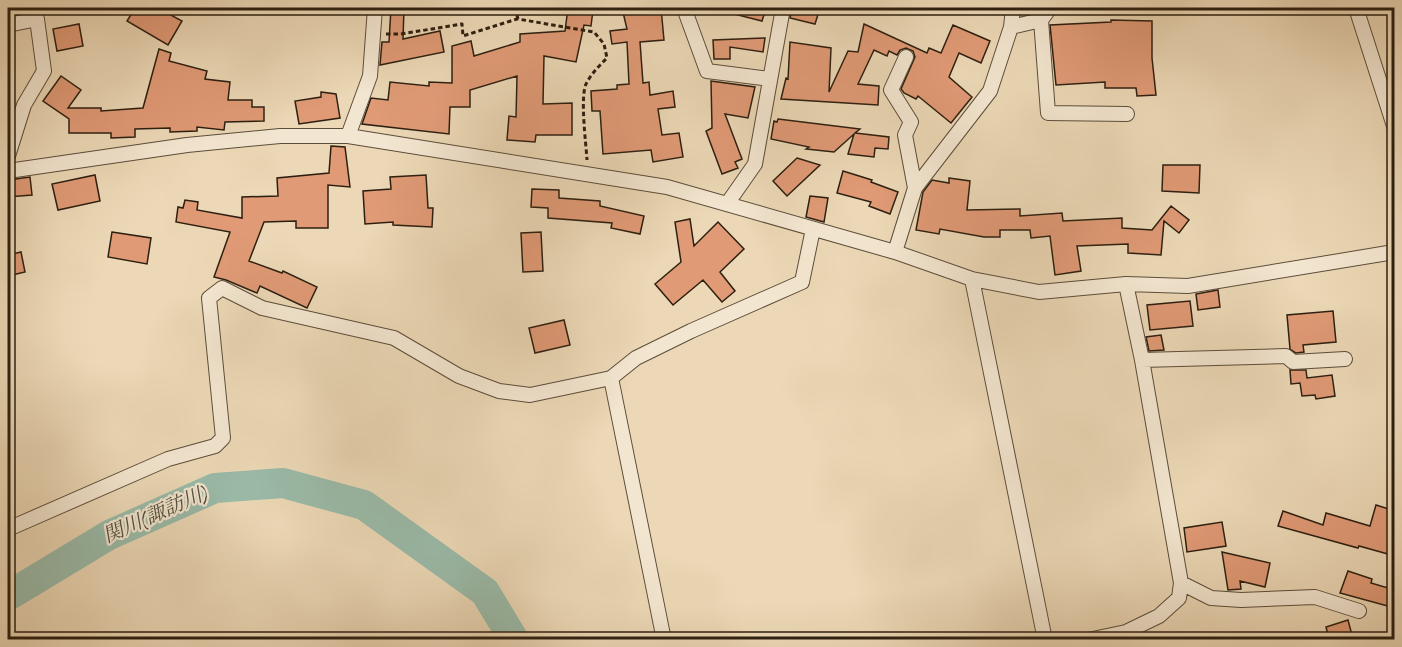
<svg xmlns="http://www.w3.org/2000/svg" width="1402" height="647" viewBox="0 0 1402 647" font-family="'IM FELL English','Noto Serif JP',serif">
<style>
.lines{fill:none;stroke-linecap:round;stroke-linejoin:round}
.river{stroke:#9abba9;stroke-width:30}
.building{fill:#e09a76;stroke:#2c1f10;stroke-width:1.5}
.street-casing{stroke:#5c4d3a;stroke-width:16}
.path{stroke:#2c1f10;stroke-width:3;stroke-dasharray:4.5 3;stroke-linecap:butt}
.street{stroke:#f3e6d0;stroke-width:14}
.labels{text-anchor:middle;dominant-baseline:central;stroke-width:4.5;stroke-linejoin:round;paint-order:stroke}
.water-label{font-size:20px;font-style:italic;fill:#4d4e3e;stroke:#f3e6d0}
</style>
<rect width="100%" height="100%" fill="#ecd8b6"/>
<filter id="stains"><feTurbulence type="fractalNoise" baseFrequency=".00333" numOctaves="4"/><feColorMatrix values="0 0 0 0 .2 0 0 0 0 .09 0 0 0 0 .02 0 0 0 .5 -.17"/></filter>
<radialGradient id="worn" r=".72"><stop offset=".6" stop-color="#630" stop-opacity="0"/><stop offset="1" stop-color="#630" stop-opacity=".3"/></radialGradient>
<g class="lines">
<path class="river" d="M8 596 109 535 215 488 283 483 364 505 485 592 514 640"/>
</g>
<path class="building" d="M135 8H158L182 21 168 45 127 21Z
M391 8H404L403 39 440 31 444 52 380 65 382 42H389Z
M568 8 593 10 591 26 584 25 576 62 544 56 543 104 572 103V135H536L535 142 507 140 509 116 516 117 517 76 470 90V107H450L449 134 362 124 371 98 388 100 390 82 429 86V82L452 83V46L471 41 474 56 520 42V34L565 31Z
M622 8H661L664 40 640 42 643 83 649 82 650 95 673 91 675 107 658 109 662 135 679 133 683 157 653 162 651 150 603 154 600 111H592L591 91 617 89V85L629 84 627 42 612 44 610 31 627 29Z
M726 8H766L762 21 726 12Z
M792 8H820L815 24 790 18Z
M1111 20 1152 21V58L1156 95 1137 96 1136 88H1105V82L1056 85 1050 25 1111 22Z
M79 24 83 46 57 51 53 29Z
M864 24 927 53 929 48 941 53 953 25 990 41 981 63 959 53 949 77 972 97 951 123 918 96 916 99 904 93 901 89 915 57 913 51 906 48 900 50 897 55 889 51 887 56 874 50 858 84 879 86 878 105 781 99 786 78 788 79 790 42 831 48 829 92 848 51 858 52Z
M765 38 763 52 730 47V59H714L713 40Z
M159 49 171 53 169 61 207 71 205 79 230 82 228 100H252V107H264V121L225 122 224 130 197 127V131L170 132V128L135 129V137L111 138V133H69V119L43 101 61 76 81 90 68 108H101V111L143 108Z
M711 81 755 87 748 118 725 114 742 159 735 162 738 168 722 174 706 131 712 128Z
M321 92 336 94 340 118 299 124 295 101 321 97Z
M778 119 860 129 855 133 889 137 888 149 875 148 874 157 848 154 854 134 834 152 806 149 809 147 771 139 774 121 777 122Z
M331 146 345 147 350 187 328 185V228H296V221L264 222 249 261 282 273 283 271 317 287 307 308 260 286 257 293 226 280 214 277 230 232 176 222 178 207 183 208 185 200 198 202 197 210 242 218V197L278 196 277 178 329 173Z
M797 158 820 165 787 196 773 181Z
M1163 165H1200L1199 193 1162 191Z
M843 171 872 180 871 182 898 192 890 214 869 206 871 202 837 193Z
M95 175 100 201 58 210 52 184Z
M426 175 428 208H433L432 227 393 225V222L365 224 363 191 391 189 390 177Z
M30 177 32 195 8 197V180Z
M949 178 970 181 967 210 1020 209V216L1062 213 1063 221 1122 218V228L1152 230 1171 206 1189 220 1179 233 1164 221 1161 255 1128 253V244L1077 246 1081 271 1055 275 1050 236 1031 238 1030 230H1000V237H984L940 229 939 234 916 230 923 192 932 180 949 183Z
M532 189 559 190V198L600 201V206L644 216 640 234 611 228 612 223 548 218V208L531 207Z
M810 196 828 198 824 222 806 217Z
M690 219 694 246 718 222 744 249 720 272 735 291 722 302 703 280 673 305 655 284 681 262 675 222Z
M112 232 151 238 147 264 108 257Z
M541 232 543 271 523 272 521 233Z
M21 252 25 272 8 276V255Z
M1218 290 1220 307 1198 310 1196 294Z
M1190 301 1193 326 1150 330 1147 305Z
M1333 311 1336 342 1303 345 1304 352 1296 353 1290 349 1287 315Z
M564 320 570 345 535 353 529 328Z
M1161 335 1164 350 1149 351 1146 337Z
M1290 370H1306L1307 378 1332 375 1335 396 1316 399 1315 395 1302 396 1300 383 1291 384Z
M1376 505 1395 511V556L1359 546 1358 548 1278 526 1283 511 1323 525 1326 513 1370 526Z
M1222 522 1226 546 1187 552 1184 528Z
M1222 552 1270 563 1265 587 1240 581 1241 589 1228 590Z
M1348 571 1372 579 1371 583 1395 590V608L1340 593Z
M1348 620 1353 639H1329L1326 627Z"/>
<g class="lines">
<defs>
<path id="street" d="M684 8 707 71 770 79
M1356 8 1394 126
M1041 20 1048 113 1127 114
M8 25 37 19 44 71 24 105 8 156
M1011 27 1013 8
M906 57 891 90 911 122 905 135 915 188
M348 136 370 76 375 8
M8 171 187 145 280 136H348L667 187 895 252 972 279 1039 292 1126 284 1188 286 1394 252
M727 204 755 164 783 8
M895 252 915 188 990 91 1011 27 1041 20 1050 8
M972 279 1045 640
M1142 360 1286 356 1293 362 1345 359
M611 378 664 640
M8 529 168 459 215 446 223 438 209 298 222 288 262 308 394 338 459 376 499 391 530 395 611 378 636 358 691 331 802 282 813 229
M1181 583 1211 598 1241 600 1315 597 1359 611
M1088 640 1126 632 1159 616 1179 598 1181 583 1142 360 1126 284"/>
</defs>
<use href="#street" class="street-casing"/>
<path class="path" d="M515 8 518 19 594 32 604 44 607 58C599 66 591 74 586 84 580 98 586 143 587 160
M386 34H401L462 24 463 36 517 19"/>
<use href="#street" class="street"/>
</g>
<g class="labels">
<g class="water-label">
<text transform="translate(156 515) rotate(-24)">関川(諏訪川)</text>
</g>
</g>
<rect width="1402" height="647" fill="none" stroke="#ecd8b6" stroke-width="30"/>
<rect x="9" y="9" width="1384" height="629" fill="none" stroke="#2c1f10" stroke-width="3"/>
<rect x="15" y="15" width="1372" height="617" fill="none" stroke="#2c1f10" stroke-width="1.5"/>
<rect width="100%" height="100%" filter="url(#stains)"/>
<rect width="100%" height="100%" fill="url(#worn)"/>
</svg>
